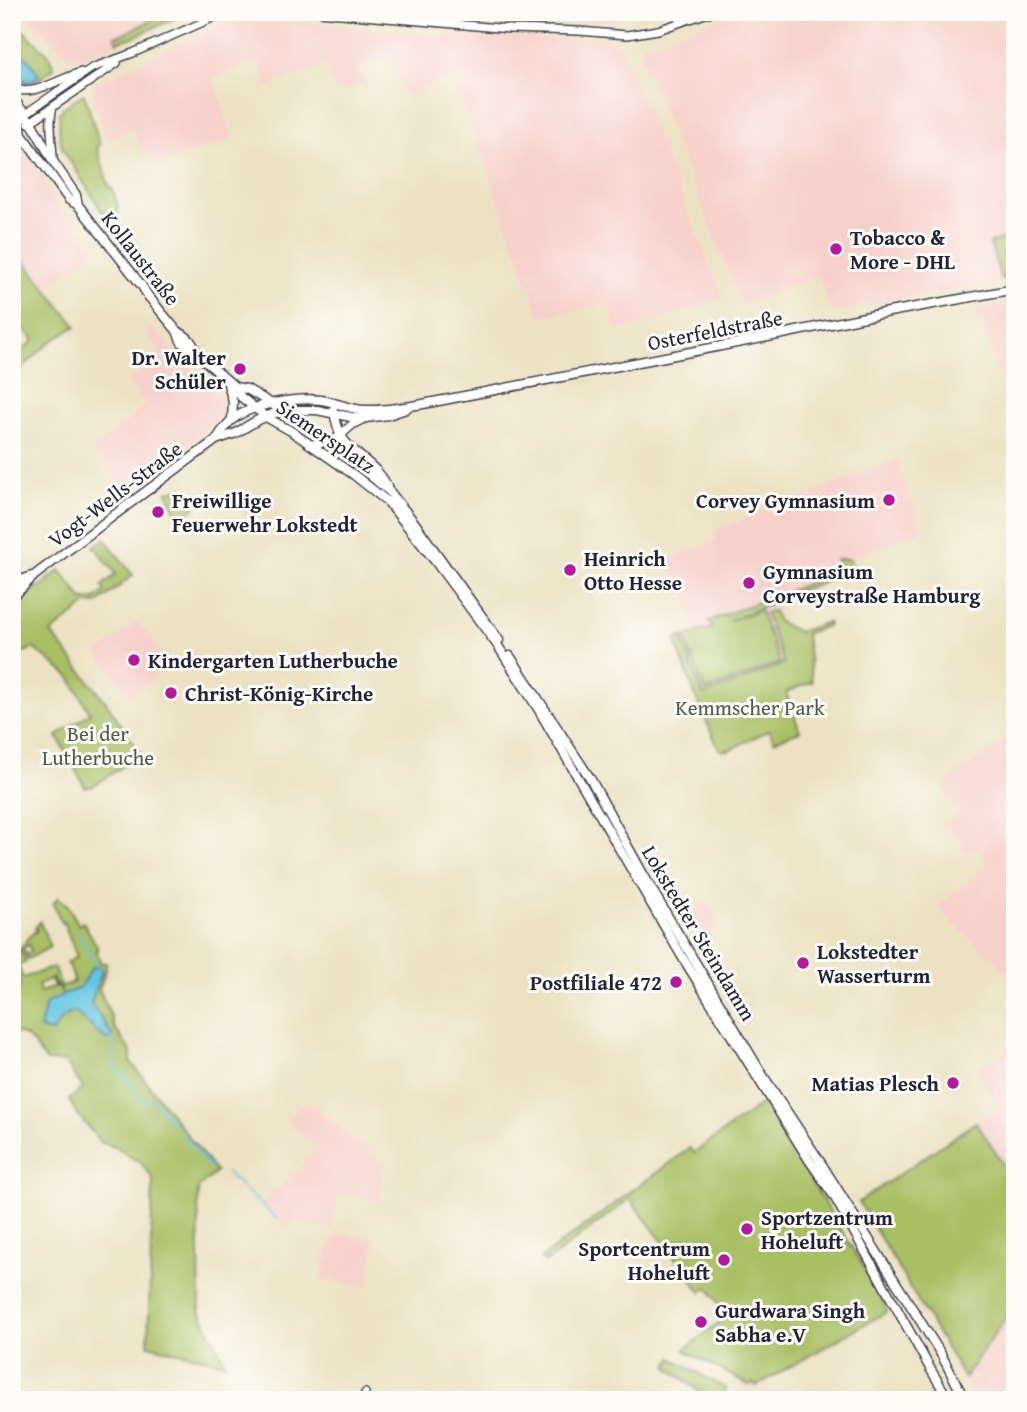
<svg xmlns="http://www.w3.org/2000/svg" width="1027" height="1412" viewBox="0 0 1027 1412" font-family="'Gentium Book Plus',serif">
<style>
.built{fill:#f7d0cb}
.green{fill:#a9bf64;stroke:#667050;stroke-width:2}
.water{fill:#63c4e1;stroke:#42738e;stroke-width:2}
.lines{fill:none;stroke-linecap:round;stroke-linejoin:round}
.stream{stroke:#63c4e1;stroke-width:2}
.secondary-casing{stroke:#403f4f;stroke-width:10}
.primary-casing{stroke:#403f4f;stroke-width:11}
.secondary{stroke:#fff;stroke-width:7}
.primary{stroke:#fff;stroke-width:8}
.poi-dot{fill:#b5179e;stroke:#fdfcf7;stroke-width:2.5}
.labels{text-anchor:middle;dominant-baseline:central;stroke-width:6;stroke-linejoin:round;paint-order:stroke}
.poi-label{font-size:21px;font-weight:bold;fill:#22223b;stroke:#fdfcf7;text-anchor:start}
.street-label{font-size:21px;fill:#22223b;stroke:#fdfcf7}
.park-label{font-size:21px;fill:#515949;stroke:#fdfcf7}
</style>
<rect width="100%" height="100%" fill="#fdfcf7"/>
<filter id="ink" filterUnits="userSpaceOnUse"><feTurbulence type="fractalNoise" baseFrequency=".0143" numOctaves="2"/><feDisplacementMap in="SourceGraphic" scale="14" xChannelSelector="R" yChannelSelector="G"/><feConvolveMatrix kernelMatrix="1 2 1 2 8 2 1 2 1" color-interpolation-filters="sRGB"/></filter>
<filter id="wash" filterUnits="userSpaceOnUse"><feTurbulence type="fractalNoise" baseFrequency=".00686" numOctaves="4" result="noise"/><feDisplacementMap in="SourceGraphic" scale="28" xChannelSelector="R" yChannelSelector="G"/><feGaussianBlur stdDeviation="1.57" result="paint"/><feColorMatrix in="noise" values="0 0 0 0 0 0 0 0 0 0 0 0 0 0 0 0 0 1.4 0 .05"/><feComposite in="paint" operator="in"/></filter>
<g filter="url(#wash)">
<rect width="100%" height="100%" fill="#ece2c2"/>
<path class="built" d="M20 12H188L133 37 76 59 70 58 29 18Z
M383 12H614L618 22 510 23Z
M738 12H1015V278L832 313 818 276 742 305 640 54 645 43 668 37Z
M261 16 438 36 605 38 619 46 625 56 723 298 651 324 616 331 610 304 540 317 453 76 405 95 390 56 358 68 364 84 337 93 325 65 268 87 258 61 213 78 234 139 155 166 149 149 142 151 134 130 106 140 92 95V89L96 83 234 19Z
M12 137 44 180 48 191 61 212 68 215 95 250 46 289 12 246Z
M1015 303V422L977 308Z
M152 327 222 401 226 411 208 428 128 491 93 449 147 404 128 382 161 352 145 334Z
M897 460 922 531 850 559 854 570 787 596 789 604 765 614 784 664 703 695 681 637 693 630 695 626 669 559 716 540 713 532 762 512Z
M138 620 170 666 130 696 97 654Z
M1015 730V983L1004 970 937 908 988 861 975 847 967 854 960 847 963 843 946 825 958 813 941 783 973 764Z
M707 901 720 927 693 944 679 917 680 915Z
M1015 1038V1183L976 1122 999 1107 975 1070 1004 1051Z
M307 1099 379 1160 384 1171 380 1201 339 1194 333 1228 291 1223 286 1227 263 1202 277 1187 280 1188 317 1148 286 1120Z
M336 1233 375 1238 369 1286 321 1280 323 1264 333 1236Z
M1015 1305V1400H976L964 1378Z"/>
<path class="green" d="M169 12H179L180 16 133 37 117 42 115 36 123 34Z
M12 20 49 55 54 68C40 79 27 93 12 74Z
M83 94 85 96 100 145 97 147 109 187 112 188C116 202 124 213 110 224L62 148 59 130V113L64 107Z
M1015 229V277L1001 279 990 243 1009 237Z
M12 246 76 326 49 343 12 377V360L34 340 22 327 20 316 23 282 12 269Z
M180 488 184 491 195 507 176 521V510L167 492Z
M105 539 133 575 97 604H87L51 633 106 702 141 754 92 787H85L57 736 90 713 70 677 33 648 19 654 14 602 42 585 60 570 83 600 95 599 105 591 102 586 116 574 94 546Z
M836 559H850L854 570 787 596 789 591 841 570Z
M771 597 774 602 729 621 760 610 780 663 705 691 684 637 712 628 709 621Z
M772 611H774L778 622 798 632 828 622 829 625 806 634 812 682 786 692 800 731 774 741 769 730 727 751 726 749 723 751 719 749 697 700 675 640 681 637 703 695 784 664 765 613Z
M58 897 68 906 79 925 83 922 97 946V953L101 963H106V970L99 989 111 1016 114 1027 131 1052V1062L216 1172 198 1188 200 1311 225 1363 148 1345 153 1179 138 1159 135 1160 117 1148 100 1142 76 1112 69 1100 83 1088 65 1062 47 1061C32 1047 36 1038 12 1031V994L16 987 19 988 21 985 14 970H12V960L20 948 26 962 18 966 23 978 54 967 60 984H61L56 985 52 977 55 985H53L51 980 38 985 40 992 54 987H59L62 994 60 986 63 987 74 982 73 979 74 978 68 965H67L66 963 77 957 64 923H62L53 904Z
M40 922 50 947 28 959 23 949 27 954 31 952 29 945 23 948 22 946 33 932 35 933 37 930 35 928Z
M763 1103 859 1259 888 1311 756 1386 753 1383 749 1385 684 1350 728 1316 708 1288 701 1292 630 1199 546 1262 540 1259 690 1148 694 1153Z
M976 1122 1015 1183V1305L964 1378 859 1202Z
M672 1358 725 1388 724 1394 711 1400 671 1370 668 1366Z"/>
<path class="water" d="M12 38C19 52 31 61 39 74L33 80 25 81 12 65Z
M96 966 100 967 102 971 91 1003 112 1035 111 1040H106L75 1012 63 1017 52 1032 40 1029 46 1003 80 987 92 968Z"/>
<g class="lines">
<path class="stream" d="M76 929 96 965
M110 1039C120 1052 115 1048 111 1060L116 1068 134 1087 140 1100 143 1101 152 1099 175 1126
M180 1132 210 1167
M227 1173 276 1218"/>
</g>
</g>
<g filter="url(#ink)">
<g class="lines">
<defs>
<path id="secondary" d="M319 12 510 29 579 31 627 35 658 30 711 12
M12 88C33 98 60 78 81 72
M53 107C48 121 53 144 53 160
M29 123 117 63
M22 134 21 120 25 114 92 68 133 53 226 12
M364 1400 365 1393"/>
<path id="primary" d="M12 97 31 122 53 161 76 195 78 205
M12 121 69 200 78 205 142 286 148 296 177 331 181 341 187 349 197 354 235 387 241 397 266 417 291 431 354 475 388 502 435 561 498 646 537 707 681 955 809 1160 834 1196 931 1370 949 1400
M177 331C189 337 193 342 197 354
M227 381 233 402 232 419
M235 387 247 389 309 427 330 442 390 492 414 522 499 640
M333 410C336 419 337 429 342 437 353 456 376 463 387 486
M216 440C221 433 226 424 233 419 252 404 297 397 321 400 335 402 349 409 363 410 383 411 404 407 423 404L778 335 889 312 1015 289
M311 445 336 439 353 424 363 419
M12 583 32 576
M12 595 18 592 35 575 137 498 216 440 236 433 256 421 275 413 293 410H317L351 417 366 418 388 415 406 409
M510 656 590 778 648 883 762 1074 819 1160 941 1354 965 1400"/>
</defs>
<use href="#secondary" class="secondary-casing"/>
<use href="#primary" class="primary-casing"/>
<use href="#secondary" class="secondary"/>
<use href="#primary" class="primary"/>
</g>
</g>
<g class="poi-dot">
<circle cx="836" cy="249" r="7"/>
<circle cx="240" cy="369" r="7"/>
<circle cx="889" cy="500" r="7"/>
<circle cx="158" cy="512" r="7"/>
<circle cx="570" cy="570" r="7"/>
<circle cx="749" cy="583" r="7"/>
<circle cx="134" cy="660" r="7"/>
<circle cx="171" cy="693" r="7"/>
<circle cx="803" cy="963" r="7"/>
<circle cx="676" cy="982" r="7"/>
<circle cx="953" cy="1083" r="7"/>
<circle cx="747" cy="1229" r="7"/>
<circle cx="724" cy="1260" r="7"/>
<circle cx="701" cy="1322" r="7"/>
</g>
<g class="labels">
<g class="poi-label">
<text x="850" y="237">Tobacco &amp;<tspan x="850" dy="24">More - DHL</tspan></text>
<text x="226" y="357" text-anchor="end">Dr. Walter<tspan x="226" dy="24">Schüler</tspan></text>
<text x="172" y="500">Freiwillige<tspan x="172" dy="24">Feuerwehr Lokstedt</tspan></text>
<text x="875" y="500" text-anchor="end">Corvey Gymnasium</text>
<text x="584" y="558">Heinrich<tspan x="584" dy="24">Otto Hesse</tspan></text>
<text x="763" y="571">Gymnasium<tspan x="763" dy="24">Corveystraße Hamburg</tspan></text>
<text x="148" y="660">Kindergarten Lutherbuche</text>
<text x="185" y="693">Christ-König-Kirche</text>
<text x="817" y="951">Lokstedter<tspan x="817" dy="24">Wasserturm</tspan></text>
<text x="662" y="982" text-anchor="end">Postfiliale 472</text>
<text x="939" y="1083" text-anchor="end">Matias Plesch</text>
<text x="761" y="1217">Sportzentrum<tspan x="761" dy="24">Hoheluft</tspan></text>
<text x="710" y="1248" text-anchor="end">Sportcentrum<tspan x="710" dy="24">Hoheluft</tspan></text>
<text x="715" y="1310">Gurdwara Singh<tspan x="715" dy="24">Sabha e.V</tspan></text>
</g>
<g class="street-label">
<text transform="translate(141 258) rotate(52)">Kollaustraße</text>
<text transform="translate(715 330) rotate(-11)">Osterfeldstraße</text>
<text transform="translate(326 436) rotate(34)">Siemersplatz</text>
<text transform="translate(115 494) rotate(-37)">Vogt-Wells-Straße</text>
<text transform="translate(699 933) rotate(59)">Lokstedter Steindamm</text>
</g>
<g class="park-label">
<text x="750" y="707">Kemmscher Park</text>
<text x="98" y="733">Bei der<tspan x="98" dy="24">Lutherbuche</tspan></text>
</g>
</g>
<rect width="1027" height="1412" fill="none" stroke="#fdfcf7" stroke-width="42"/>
</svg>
